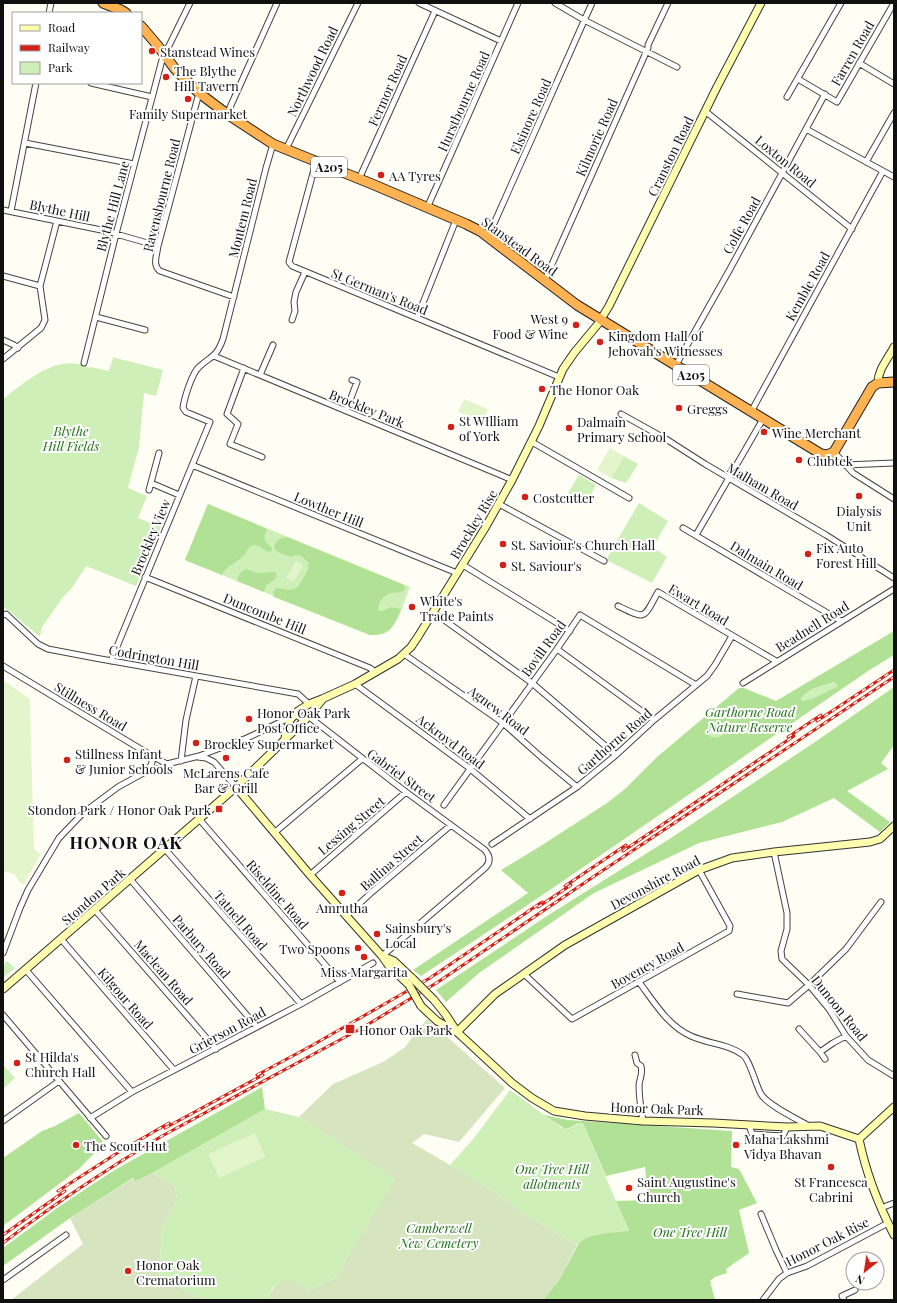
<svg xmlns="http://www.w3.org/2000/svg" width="897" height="1303" viewBox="0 0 897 1303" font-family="'Playfair Display',serif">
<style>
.green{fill:#cfefb8}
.forest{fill:#b0e195;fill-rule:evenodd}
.cemetery{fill:#d6e5c0}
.pitch{fill:#e2f5cb}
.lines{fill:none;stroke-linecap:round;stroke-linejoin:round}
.street-casing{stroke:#434343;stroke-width:7}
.secondary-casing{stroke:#323232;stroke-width:9}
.highway-casing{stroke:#212121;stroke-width:11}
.street{stroke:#fff;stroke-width:5}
.secondary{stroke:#fffeaf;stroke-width:7}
.highway{stroke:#ffb252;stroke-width:9}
.rail-casing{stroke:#d12118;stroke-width:3}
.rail{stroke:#fff;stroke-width:1.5;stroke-dasharray:4.5;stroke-linecap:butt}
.secondary-bridge-casing{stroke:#323232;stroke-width:9;stroke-linecap:butt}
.secondary-bridge{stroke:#fffeaf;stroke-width:7}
.poi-dot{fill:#d12118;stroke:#fff;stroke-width:1.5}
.labels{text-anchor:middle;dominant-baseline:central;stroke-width:4;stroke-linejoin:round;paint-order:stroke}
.shield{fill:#fff;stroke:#585858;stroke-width:1}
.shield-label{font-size:12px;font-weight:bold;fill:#101010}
.poi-label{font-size:13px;fill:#101010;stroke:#fff;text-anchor:start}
.street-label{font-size:13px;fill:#101010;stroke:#fff}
.park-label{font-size:13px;font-style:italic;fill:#227118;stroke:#fff}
.district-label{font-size:17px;font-weight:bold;letter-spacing:1px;fill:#101010;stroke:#fff}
</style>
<rect width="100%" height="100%" fill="#fffef4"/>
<path class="green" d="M112 357 163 370 156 396 144 393 139 447 128 488 147 496 138 518 161 527 136 586 86 566 72 588 63 597 42 627 40 637 3 606V399C27 381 58 352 90 368L91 367 109 371 113 358Z
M624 456 638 464 626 483 611 478Z
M579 475 596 485 586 503 568 493Z
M639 503 668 521 653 547 667 557 652 583 606 560Z
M208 504 410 587C404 601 400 620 389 631 384 635 376 635 370 635L185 560Z
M835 682 838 686 812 699 801 701 802 696 812 689Z
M718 728 726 730C722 737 718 738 710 737L709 734 713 730Z
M7 961 15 968 3 978V968L5 962Z
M3 1065 15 1078 3 1089Z
M510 1090 562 1128 568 1129 580 1123H583L629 1232 608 1233 579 1243 577 1245 524 1214 481 1183 450 1165 474 1138Z
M265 1109 299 1117 396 1178 335 1278 308 1291 297 1282 273 1287 265 1300H203L179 1287 159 1282 162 1227 177 1200 175 1186 152 1173Z"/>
<path class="forest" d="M208 504 267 529C263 539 263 540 271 547L272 549 270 552C264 551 259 544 253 545 248 546 247 551 245 554 238 563 226 565 222 575L185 560Z
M287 537 404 585 405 587 404 591C399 593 396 592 391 593 383 595 378 602 378 610 383 613 386 609 391 607L401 609C395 625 389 636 370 635L274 597 273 592 276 588 291 590 298 587 308 570 309 563 301 556 296 555 291 557 277 552 274 547C276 540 280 538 287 537Z
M246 569 257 573 274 572 276 573 277 576 274 580 266 585 264 592 237 581C238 576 240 572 246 569Z
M894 631V655L868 671C719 773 572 877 421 976L413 970 528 893 501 870 536 849 607 803 625 789 657 757 739 688H744L776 701ZM834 682 838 686 812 699 801 701 802 696 812 689ZM718 728 726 730C722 737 718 738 710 737L709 734 713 730Z
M894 687V745L881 763 888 769 847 791 890 822 880 832 834 798 782 822 699 843 594 893 479 973 446 1002 436 990 547 916 671 838 818 740Z
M262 1087 265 1109 152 1173 135 1182 133 1178 70 1218 3 1266V1248L60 1206 113 1171Z
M79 1113 104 1143 79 1169 3 1226V1158L42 1131 55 1126Z
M544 1115 568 1120 732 1131 731 1167 739 1169 757 1203 739 1210 749 1253 726 1269 727 1273 715 1277 710 1281 715 1300H543L559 1280 579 1243 588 1237 608 1233 629 1231 616 1201 648 1200 645 1167 606 1176 583 1123C577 1122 571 1128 565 1129Z"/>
<path class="cemetery" d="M427 1019 505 1088 459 1142 424 1134 412 1143 481 1183 524 1214 577 1245 559 1280 543 1300H265C272 1288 283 1274 298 1283 302 1285 305 1288 308 1291L335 1278 395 1179 299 1117 333 1084 383 1062 404 1048Z
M152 1173 175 1186 177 1200 162 1227 159 1282 179 1287 203 1300H11L83 1244 70 1218 134 1178 135 1181Z"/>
<path class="pitch" d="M464 399 488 409 480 427 471 423 473 418 458 412Z
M610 448 624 456 611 478 597 470Z
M296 561 303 565 294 582 286 578Z
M3 680 30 699V703L34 849 41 854 23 885 21 884 14 874 3 871Z
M255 1133 265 1157 219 1178 208 1154Z"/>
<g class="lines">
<defs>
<path id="street" d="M419 3 501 41
M555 3 584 20 677 67
M49 13 51 3
M859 63 894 84
M798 79 837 102 894 3
M91 83 152 97
M199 93 158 246C157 255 152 265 160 271L234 297
M787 97 841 3
M705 111 852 229
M227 114 277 3
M806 129 894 177
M25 143 134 164
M286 149 358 3
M316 162 289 262 292 266 559 377
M866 162 894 113
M359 179 435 11
M427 208 518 3
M3 210 111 232 116 234 158 246
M11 211 36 83
M488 237 592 3
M3 276 40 286
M545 280 648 48V45L668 3
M96 317 145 330
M417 318 456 220
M292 320 295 311 294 302 296 292 305 272
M3 340 14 345 18 348
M214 356 503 476 512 480
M3 359 41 328 45 320 40 286 57 221
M84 363 116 234 162 60 190 3
M676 365 730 269 825 94
M244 368 227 414 238 424 230 444 262 457
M260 375 273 345
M346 411 357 382 352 380
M751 412 883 171
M621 414 666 439 705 464 826 535 894 578
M532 442 629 498
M834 452 853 473 894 499
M192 465 457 573
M845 465 894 463
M151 483 179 495
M149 490 159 453
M499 504 604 561
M683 528 841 621
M696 535 763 419
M463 565 570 631
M145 577 370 668 375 672
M618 606C647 620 643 619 658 592L776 661
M433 612 532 683 616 755
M3 615 6 614 38 644 48 649 95 658 298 694 309 704
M557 649 654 720
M404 654 503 723 541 757 577 787
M111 661 210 422 186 412 183 408C184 399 192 373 199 367 212 355 216 358 223 339L266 168 273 144
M3 666 152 756 167 764
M743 683 894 589
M355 684 468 767 530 819
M308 716 406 792 485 850C490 856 491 862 485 868L382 956
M198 757 206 758 214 762 236 787
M181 761 186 720 196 676
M147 771C151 766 153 763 152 756
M444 805 557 649 580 615 696 685
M200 820 340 982
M274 833 362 759
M492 844 577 787 616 755 654 720 707 676 715 665 732 636
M165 849 301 1004
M774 852 787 913V929L781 951 782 959 809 985 829 1009 846 1036 868 1060 894 1076
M310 875 406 792
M130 879 257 1027
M95 910 216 1049
M346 916 372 892 451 825
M61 939 174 1070
M3 953 20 908 28 890 59 838 83 813 118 787 147 771 162 768 167 764 199 756 247 738 293 716H298L302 719 303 722
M26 970 132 1092
M524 974 572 1019 729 931 730 926 699 870
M639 982C654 1002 668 1026 691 1036 708 1044 729 1044 743 1055 750 1060 756 1086 761 1094 767 1105 797 1119 809 1126
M737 994 788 1003 809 985 846 949 881 902
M3 1015 106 1136
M799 1029 820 1052 825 1059
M820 1052 833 1043 846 1036
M635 1055 637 1063 641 1066C643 1074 640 1077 639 1085 639 1097 641 1110 643 1121
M90 1118 132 1092 301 1004 373 963
M3 1121 59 1081
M749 1125 752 1134 783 1136 787 1127
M881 1208 894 1203
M761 1214 776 1250 787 1273
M3 1280 66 1235
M763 1300 779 1279 787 1273 807 1266 888 1223
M844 1300 842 1296 855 1290"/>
<path id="secondary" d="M878 383C878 369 888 359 894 347
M285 738 290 720 298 711 309 704 322 699 355 684 398 659 411 647 419 635 485 528 512 480 539 426 563 369 574 353 598 324 609 306 717 87 761 3
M236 787 310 875 382 956 389 966 409 985
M382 956 394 961 413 979
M3 989 236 787 308 717 322 700
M434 1000 446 1015 457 1032
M421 1006 437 1021 457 1032 512 1083 532 1098 554 1111 585 1116 643 1121 713 1123 787 1127 820 1126 859 1139
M457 1032 495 994 565 945 699 870 732 858 774 852 870 842 880 839 894 826
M859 1139C866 1173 878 1204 894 1235
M859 1139 894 1107"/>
<path id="highway" d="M103 3 121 10 126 13
M141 26 158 46 175 69 199 93 227 114 273 144 372 184 466 224 480 231 577 305 821 454 827 455 834 452 872 387 878 383 894 382"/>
</defs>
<use href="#street" class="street-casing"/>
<use href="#secondary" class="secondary-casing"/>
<use href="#highway" class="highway-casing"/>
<use href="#street" class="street"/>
<use href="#secondary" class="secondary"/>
<use href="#highway" class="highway"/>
<defs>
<path id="rail" d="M817 721 894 670
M788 737 821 715
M623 851 794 736
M565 886 626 845
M538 907 571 885
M257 1075 311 1046 430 978 542 902
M165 1128 263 1075
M58 1191 122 1150 169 1123
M3 1235 65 1191
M3 1243C54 1204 107 1169 162 1136L362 1028 438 982 596 875 894 677"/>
</defs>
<use href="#rail" class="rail-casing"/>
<use href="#rail" class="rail"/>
<defs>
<path id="secondary-bridge" d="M413 979 434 1000
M409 985 421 1006"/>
</defs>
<use href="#secondary-bridge" class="secondary-bridge-casing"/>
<use href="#secondary-bridge" class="secondary-bridge"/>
</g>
<g class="poi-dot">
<circle cx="152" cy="51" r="4"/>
<circle cx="166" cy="77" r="4"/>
<circle cx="188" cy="99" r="4"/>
<circle cx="381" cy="175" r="4"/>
<circle cx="576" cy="325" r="4"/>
<circle cx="600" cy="342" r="4"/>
<circle cx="542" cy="389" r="4"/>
<circle cx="679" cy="408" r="4"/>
<circle cx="451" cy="427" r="4"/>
<circle cx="569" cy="428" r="4"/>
<circle cx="764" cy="432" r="4"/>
<circle cx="799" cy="460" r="4"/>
<circle cx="859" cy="496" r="4"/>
<circle cx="525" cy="497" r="4"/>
<circle cx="503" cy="544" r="4"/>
<circle cx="808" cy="554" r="4"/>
<circle cx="503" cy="565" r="4"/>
<circle cx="412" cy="607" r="4"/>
<circle cx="249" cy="719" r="4"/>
<circle cx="196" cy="743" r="4"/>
<circle cx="226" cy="758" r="4"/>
<circle cx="67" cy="760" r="4"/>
<rect x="215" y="805" width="8" height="8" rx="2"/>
<circle cx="342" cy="893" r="4"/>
<circle cx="377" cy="934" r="4"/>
<circle cx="358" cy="948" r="4"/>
<circle cx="364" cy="957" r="4"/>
<rect x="345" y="1024" width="10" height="10" rx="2"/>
<circle cx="17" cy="1063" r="4"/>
<circle cx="76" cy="1145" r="4"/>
<circle cx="736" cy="1145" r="4"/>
<circle cx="831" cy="1167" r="4"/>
<circle cx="629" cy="1188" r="4"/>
<circle cx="128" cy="1271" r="4"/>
</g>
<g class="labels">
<g class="shield">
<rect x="311" y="157" width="36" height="20" rx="3"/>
<rect x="673" y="365" width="36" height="20" rx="3"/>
</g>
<g class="shield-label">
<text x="329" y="167">A205</text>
<text x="691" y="375">A205</text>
</g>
<g class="poi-label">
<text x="160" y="51">Stanstead Wines</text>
<text x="174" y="70">The Blythe<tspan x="174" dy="15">Hill Tavern</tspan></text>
<text x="188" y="113" text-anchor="middle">Family Supermarket</text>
<text x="389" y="175">AA Tyres</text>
<text x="568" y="318" text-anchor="end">West 9<tspan x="568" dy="15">Food &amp; Wine</tspan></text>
<text x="608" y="335">Kingdom Hall of<tspan x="608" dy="15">Jehovah's Witnesses</tspan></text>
<text x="550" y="389">The Honor Oak</text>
<text x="687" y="408">Greggs</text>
<text x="459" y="420">St WIlliam<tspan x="459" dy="15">of York</tspan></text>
<text x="577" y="421">Dalmain<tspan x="577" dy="15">Primary School</tspan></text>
<text x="772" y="432">Wine Merchant</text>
<text x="807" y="460">Clubtek</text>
<text x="533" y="497">Costcutter</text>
<text x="859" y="510" text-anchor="middle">Dialysis<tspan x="859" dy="15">Unit</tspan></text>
<text x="511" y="544">St. Saviour's Church Hall</text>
<text x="816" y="547">Fix Auto<tspan x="816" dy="15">Forest Hill</tspan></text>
<text x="511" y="565">St. Saviour's</text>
<text x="420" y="600">White's<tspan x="420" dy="15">Trade Paints</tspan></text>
<text x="257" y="712">Honor Oak Park<tspan x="257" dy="15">Post Office</tspan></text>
<text x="204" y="743">Brockley Supermarket</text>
<text x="75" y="753">Stillness Infant<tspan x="75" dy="15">&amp; Junior Schools</tspan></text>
<text x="226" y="772" text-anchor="middle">McLarens Cafe<tspan x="226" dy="15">Bar &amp; Grill</tspan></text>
<text x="211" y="809" text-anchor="end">Stondon Park / Honor Oak Park</text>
<text x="342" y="907" text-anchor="middle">Amrutha</text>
<text x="385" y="927">Sainsbury's<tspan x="385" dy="15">Local</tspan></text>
<text x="350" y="948" text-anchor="end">Two Spoons</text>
<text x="364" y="971" text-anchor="middle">Miss Margarita</text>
<text x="359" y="1029">Honor Oak Park</text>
<text x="25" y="1056">St Hilda's<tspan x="25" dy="15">Church Hall</tspan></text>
<text x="744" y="1138">Maha Lakshmi<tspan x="744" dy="15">Vidya Bhavan</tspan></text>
<text x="84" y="1145">The Scout Hut</text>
<text x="637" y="1181">Saint Augustine's<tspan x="637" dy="15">Church</tspan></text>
<text x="831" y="1181" text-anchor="middle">St Francesca<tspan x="831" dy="15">Cabrini</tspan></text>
<text x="136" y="1264">Honor Oak<tspan x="136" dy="15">Crematorium</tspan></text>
</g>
<g class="street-label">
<text transform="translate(852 53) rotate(-60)">Farren Road</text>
<text transform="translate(312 71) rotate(-64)">Northwood Road</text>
<text transform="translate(387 90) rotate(-66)">Fermor Road</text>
<text transform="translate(463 101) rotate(-66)">Hurstbourne Road</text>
<text transform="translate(530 116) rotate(-66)">Elsinore Road</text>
<text transform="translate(596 137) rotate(-66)">Kilmorie Road</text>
<text transform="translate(670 156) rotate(-64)">Cranston Road</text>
<text transform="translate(786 161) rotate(39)">Loxton Road</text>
<text transform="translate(161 195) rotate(-76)">Ravensbourne Road</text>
<text transform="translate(112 206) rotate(-75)">Blythe Hill Lane</text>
<text transform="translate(60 210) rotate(12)">Blythe Hill</text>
<text transform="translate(242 218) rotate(-76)">Montem Road</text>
<text transform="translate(741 225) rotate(-61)">Colfe Road</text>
<text transform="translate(520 246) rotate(36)">Stanstead Road</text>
<text transform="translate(807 286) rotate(-61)">Kemble Road</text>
<text transform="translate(380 291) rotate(22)">St German's Road</text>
<text transform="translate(367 408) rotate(22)">Brockley Park</text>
<text transform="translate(763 486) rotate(30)">Malham Road</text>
<text transform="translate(329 509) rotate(22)">Lowther Hill</text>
<text transform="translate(473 524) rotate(-59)">Brockley Rise</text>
<text transform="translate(150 537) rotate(-67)">Brockley View</text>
<text transform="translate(767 565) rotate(31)">Dalmain Road</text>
<text transform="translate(699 604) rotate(31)">Ewart Road</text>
<text transform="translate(265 613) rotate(22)">Duncombe Hill</text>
<text transform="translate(812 626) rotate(-32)">Beadnell Road</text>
<text transform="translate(543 648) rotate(-54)">Bovill Road</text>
<text transform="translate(154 657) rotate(10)">Codrington Hill</text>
<text transform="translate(91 706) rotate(31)">Stillness Road</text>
<text transform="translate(499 710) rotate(37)">Agnew Road</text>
<text transform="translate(451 741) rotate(37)">Ackroyd Road</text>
<text transform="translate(614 741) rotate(-41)">Garthorne Road</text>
<text transform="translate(402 775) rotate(36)">Gabriel Street</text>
<text transform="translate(351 825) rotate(-40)">Lessing Street</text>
<text transform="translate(391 862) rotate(-41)">Ballina Street</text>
<text transform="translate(655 882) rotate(-28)">Devonshire Road</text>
<text transform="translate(278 894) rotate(49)">Riseldine Road</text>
<text transform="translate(93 896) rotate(-41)">Stondon Park</text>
<text transform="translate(241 920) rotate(49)">Tatnell Road</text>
<text transform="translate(202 946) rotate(49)">Parbury Road</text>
<text transform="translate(647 965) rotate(-29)">Boveney Road</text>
<text transform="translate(164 972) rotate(49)">Maclean Road</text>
<text transform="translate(126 998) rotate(49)">Kilgour Road</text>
<text transform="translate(840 1008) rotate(51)">Dunoon Road</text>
<text transform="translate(227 1030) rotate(-28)">Grierson Road</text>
<text transform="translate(657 1108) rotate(2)">Honor Oak Park</text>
<text transform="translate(827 1241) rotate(-27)">Honor Oak Rise</text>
</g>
<g class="park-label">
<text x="71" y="430">Blythe<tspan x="71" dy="15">Hill Fields</tspan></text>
<text x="750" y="711">Garthorne Road<tspan x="750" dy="15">Nature Reserve</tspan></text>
<text x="552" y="1168">One Tree Hill<tspan x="552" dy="15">allotments</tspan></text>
<text x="439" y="1227">Camberwell<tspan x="439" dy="15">New Cemetery</tspan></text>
<text x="690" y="1231">One Tree Hill</text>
</g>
<g class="district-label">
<text x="126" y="842">HONOR OAK</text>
</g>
</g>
<rect width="897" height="1303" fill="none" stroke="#101010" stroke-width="8"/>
<rect x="12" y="12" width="130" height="72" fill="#ffffff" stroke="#9f9f9f"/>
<rect x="20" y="25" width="20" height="6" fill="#fffeaf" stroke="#9f9f9f"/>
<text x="48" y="32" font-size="12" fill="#101010">Road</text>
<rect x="20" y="45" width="20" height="6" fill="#d12118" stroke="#9f9f9f"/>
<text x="48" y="52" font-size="12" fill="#101010">Railway</text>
<rect x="20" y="62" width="20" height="12" fill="#cfefb8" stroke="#9f9f9f"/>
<text x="48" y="72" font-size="12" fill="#101010">Park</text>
<g transform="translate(865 1271) rotate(210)"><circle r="19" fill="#ffffff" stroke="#9f9f9f"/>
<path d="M0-3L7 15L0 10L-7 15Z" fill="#d12118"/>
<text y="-6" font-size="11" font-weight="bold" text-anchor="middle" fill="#101010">N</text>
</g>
</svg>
